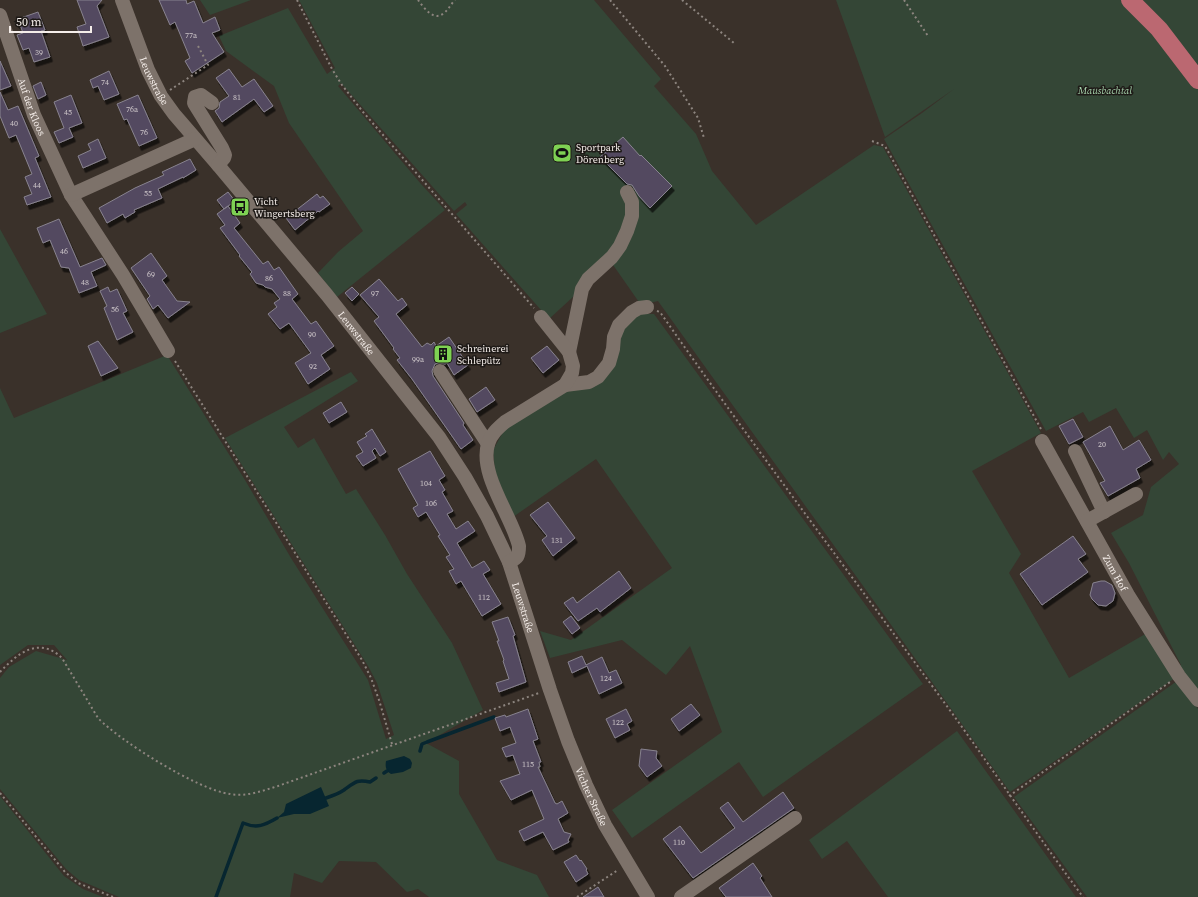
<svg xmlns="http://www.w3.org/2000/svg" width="1198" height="897" viewBox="0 0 1198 897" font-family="'Source Serif 4',serif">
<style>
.green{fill:#344636}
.water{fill:#072630}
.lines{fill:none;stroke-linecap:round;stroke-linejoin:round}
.stream{stroke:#072630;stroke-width:3.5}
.building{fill:#534960;stroke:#88838f;filter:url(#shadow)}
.path{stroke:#8d857f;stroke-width:2;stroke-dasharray:2 3;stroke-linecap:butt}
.minor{stroke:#7d726a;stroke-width:14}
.major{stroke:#bb6871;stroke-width:18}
.labels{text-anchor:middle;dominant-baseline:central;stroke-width:3;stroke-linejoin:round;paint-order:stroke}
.number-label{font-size:8px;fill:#ccc5c8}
.street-label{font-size:10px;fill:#f5eeea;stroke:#1e1a17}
.park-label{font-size:10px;font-style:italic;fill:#a6d2ac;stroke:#1e1a17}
.poi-label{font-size:10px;fill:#f5eeea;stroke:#1e1a17;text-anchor:start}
</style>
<defs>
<filter id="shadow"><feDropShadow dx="2.5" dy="4.5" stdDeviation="0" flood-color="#0009"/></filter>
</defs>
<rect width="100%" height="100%" fill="#3a312a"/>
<path class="green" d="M200 0H251L210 15Z
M299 0H594L661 79 654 86 696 134 712 171 756 225 874 145 883 147 1041 433 972 471 1021 554 1009 573 1069 678 1147 633 1175 678 1010 792C894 627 775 465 658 301L641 305 611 262 549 319 456 214 467 205 465 202 454 211 341 83 338 86 421 184 445 210 337 297 318 273 338 252 363 231 289 123 274 86 226 51 219 36 288 8 327 74 335 68Z
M836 0H1198V696L1177 667 1181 665 1129 563 1111 533 1143 515 1151 487 1179 464 1169 452 1163 460 1147 430 1134 438 1116 408 1089 422 1083 412 1046 431 884 139 922 113 954 89 885 137Z
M0 229 47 314 0 333Z
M637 314H654L923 684 763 797 739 762 632 838 612 810 722 732 690 646 666 675 622 640 550 658 540 631 571 640 672 568 596 459 513 517 495 472 493 450 506 427 571 388 597 383 618 336Z
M167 355 245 480 291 558 368 680 386 739 394 735 377 683 368 666 225 438 351 372 358 381 284 427 298 448 314 438 346 494 356 489 385 535 407 574 452 643 483 710 426 743 459 761V794L497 860 537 875 549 897H429L418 889 407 892 376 862 339 861 322 883 294 873 290 897H119L79 880 66 869 0 789V678L9 667 36 651 67 660 54 645H28L0 665V388L14 418Z
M1177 681 1198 709V897H1087L1014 797Z
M957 731 1076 897H888L847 841 822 859 809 840Z
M0 796 64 876 83 889 103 897H0Z"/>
<path class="water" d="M404 756 410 759 412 763 411 768 403 772 391 774C386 771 385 767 386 761Z
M321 787 329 806 310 814H294L277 818 284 812 286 804Z"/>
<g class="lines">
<path class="stream" d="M420 751 422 744 427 742 494 717
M384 773 387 771
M326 798C332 796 338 794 344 790 355 782 357 779 370 782L376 778
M216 897 243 823C257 829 265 825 277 818"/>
</g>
<path class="building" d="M77 0H102L97 6 109 37 83 46 77 27 86 24Z
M159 0H186L187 4 194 1 203 23 215 17 220 30 212 33 224 52 192 73 185 61 190 58 175 22 170 25Z
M38 12 45 30 41 31 50 57 34 62 29 48 23 50 17 35 23 33 18 19Z
M0 61 11 86 0 90Z
M229 69 242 87 254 79 273 106 264 112 254 99 222 122 215 111 219 108 220 102 229 96 216 78Z
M109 71 119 94 104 100 98 86 93 88 90 80Z
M41 82 46 95 38 99 33 86Z
M0 92 8 110 18 106 39 156 35 158 51 197 27 205 24 197 32 194 25 177 32 174 16 135 9 138 0 116Z
M71 95 82 123 69 128 73 137 59 143 54 132 64 128 54 102Z
M138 95 157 138 139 146 127 119 124 120 117 104Z
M623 137 640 156 641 155 672 186 650 208 639 196 632 185 627 184 600 157Z
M98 139 106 158 83 168 78 156 91 150 88 144Z
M190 159 196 170 183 178V177L158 189 162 198 134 210 135 212 125 218 123 214 107 223 99 208 135 188 164 175 162 172Z
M228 192 235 201 224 209 217 200Z
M317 194 320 198 323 196 330 204 319 212 318 211 295 230 286 218Z
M228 206 240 223 234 228 263 264 268 261 274 270 279 267 298 294 292 299 311 324 316 321 334 346 321 355 330 369 308 384 295 363 311 353 289 323 280 329 268 314 277 307 274 303 280 299 272 289 265 287 263 285 256 283 250 274 252 272 239 256 240 255 220 228 225 225 217 214Z
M59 219 80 267 102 258 106 265 91 272 97 286 79 293 69 268 61 267 50 240 43 243 37 228Z
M151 253 167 276 162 280 177 301 190 302 168 318 158 305 153 309 147 299 150 296 131 268Z
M379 279 398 301 402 298 407 305 396 314 422 347 427 343 431 345 434 342 436 346 449 337 468 365 454 375 447 363 445 364 439 363 435 364 432 371 433 376 464 423 463 425 473 440 461 449 412 379 397 360 400 358 393 349 394 348 374 321 379 317 360 295Z
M108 287 110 292 117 289 127 311 123 313 133 332 117 340 104 308 107 306 100 291Z
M352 287 359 294 352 301 345 293Z
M98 341 118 368 101 376 88 346Z
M547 346 559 360 543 373 531 358Z
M486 387 495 400 477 412 469 399Z
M341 402 347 412 329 423 323 413Z
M1073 419 1083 437 1069 444 1059 426Z
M1110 426 1123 450 1139 440 1151 460 1136 469 1140 478 1108 496 1100 483 1105 481 1083 442Z
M372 429 386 452 380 456 375 448 372 451 376 458 363 466 356 456 363 452 357 442 367 436 365 434Z
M430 451 445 476 439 480 445 490 442 492 453 511 447 514 456 529 468 521 475 531 457 543 472 568 484 561 490 570 483 574 501 604 482 616 461 581 456 584 449 571 454 569 446 557 450 555 438 536 440 535 426 512 418 517 413 508 418 505 398 469Z
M548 502 575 538 553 556 542 540 547 536 530 515Z
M1073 536 1086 554 1078 559 1088 572 1042 605 1020 574Z
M619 571 631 588 600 612 597 608 578 621 564 603 573 597 577 603Z
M1101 581H1105L1112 585 1115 593 1113 601 1106 606 1098 605 1092 599 1090 595 1093 583Z
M571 616 580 628 572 634 563 622Z
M508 617 515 635 513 636 526 682 499 692 496 683 509 679 503 661 504 660 497 641H499L492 622Z
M582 656 586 665 602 657 609 673 616 670 622 683 599 694 587 666 572 673 568 662Z
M691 704 700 715 679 731 671 719Z
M528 709 538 739 533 741 541 762H539L540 767H538L555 803 557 804 562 801 568 813 558 819 564 832 571 834 568 840 569 842 553 850 543 832 524 841 519 831 544 819 532 790 511 800 500 781 520 774 513 755 506 757 502 748 516 743 510 727 500 731 495 718 505 715 506 717Z
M626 709 632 721 627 724 630 730 615 738 606 719Z
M641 749 657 751 656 758 662 766 647 777 639 766Z
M783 792 794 808 693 878 663 839 680 826 701 853 735 828 720 808 728 802 743 822Z
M576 855 580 861 581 860 587 869 586 870 588 874 576 882 564 862Z
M753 863 762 876 760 878 772 897H726L719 888Z
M598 887 604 897H583Z"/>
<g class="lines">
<path class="path" d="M297 0 332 69 342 85 363 112 534 308
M418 0C424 8 434 22 444 13 449 9 451 4 455 0
M610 0 665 66 698 118 704 138
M682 0 734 43
M904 0 928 36
M170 90 208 65 197 44
M872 141 885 146 1041 429
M657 311 660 312C756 450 858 584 957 720 999 779 1040 839 1083 897
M175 361 362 660 371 678 379 700 392 744
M0 672C18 653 39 636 62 658L98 718C120 741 198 790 230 794 246 797 262 791 278 786L539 693
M0 793 65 872 78 883 113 897
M1009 796 1170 682
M577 897 618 870"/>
<g class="minor">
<path id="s1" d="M122 0 148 70 161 96 174 114 218 165 327 295 439 437 465 477 487 516 509 562 550 690 568 741 586 785 605 825 648 897"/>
<path id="s2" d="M0 15 34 115 71 195 123 275 168 351"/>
<path d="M212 103 201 95 195 97 194 103 222 148 225 155 224 158 218 165"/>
<path d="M71 195 195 139"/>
<path d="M569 352 582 289 588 279 612 257 620 246 627 231 632 216V202L627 192"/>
<path d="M440 371 488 444"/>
<path d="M565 385 589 382 598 377 609 363 613 349 614 337 619 325 632 312 639 308 647 307"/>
<path id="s3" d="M1042 441 1128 595 1179 676 1198 700"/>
<path d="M1075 451 1104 512"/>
<path d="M1087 521 1136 494"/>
<path d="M509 562C518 558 519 556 519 546 512 516 479 475 488 444 491 434 498 428 505 422L565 385 572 373 573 366 569 352 541 317"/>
<path d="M681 897 795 818"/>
</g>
<path class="major" d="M1130 0 1159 29 1198 80"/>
</g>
<defs>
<symbol id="stadium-square" viewBox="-11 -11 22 22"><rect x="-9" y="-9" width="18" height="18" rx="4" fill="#7ed153" stroke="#1e1a17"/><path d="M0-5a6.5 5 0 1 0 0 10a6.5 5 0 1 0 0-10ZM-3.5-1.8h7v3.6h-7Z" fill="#111"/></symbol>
<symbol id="bus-square" viewBox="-11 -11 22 22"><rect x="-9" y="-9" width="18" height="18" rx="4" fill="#7ed153" stroke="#1e1a17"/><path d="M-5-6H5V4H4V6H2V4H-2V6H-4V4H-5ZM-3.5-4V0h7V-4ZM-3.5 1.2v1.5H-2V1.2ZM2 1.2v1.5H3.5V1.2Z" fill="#111"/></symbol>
<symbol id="building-square" viewBox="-11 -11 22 22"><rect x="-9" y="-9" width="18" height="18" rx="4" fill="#7ed153" stroke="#1e1a17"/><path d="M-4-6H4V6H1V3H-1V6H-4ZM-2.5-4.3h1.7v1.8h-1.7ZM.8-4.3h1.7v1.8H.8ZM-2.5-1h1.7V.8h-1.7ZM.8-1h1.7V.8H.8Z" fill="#111"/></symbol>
</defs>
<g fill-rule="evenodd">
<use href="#stadium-square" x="551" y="142" width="22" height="22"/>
<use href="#bus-square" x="229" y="196" width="22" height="22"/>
<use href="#building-square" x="432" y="343" width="22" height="22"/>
</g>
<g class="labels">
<g class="number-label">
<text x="191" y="35">77a</text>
<text x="39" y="52">39</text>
<text x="105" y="82">74</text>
<text x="237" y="97">81</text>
<text x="132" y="109">76a</text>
<text x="68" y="112">45</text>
<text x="14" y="123">40</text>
<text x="144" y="132">76</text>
<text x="37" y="185">44</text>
<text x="148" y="193">55</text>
<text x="64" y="251">46</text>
<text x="151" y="274">69</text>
<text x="269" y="278">86</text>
<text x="85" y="282">48</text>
<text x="287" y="293">88</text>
<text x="375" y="293">97</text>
<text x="115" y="309">56</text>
<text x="312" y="334">90</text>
<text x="418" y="359">99a</text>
<text x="313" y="366">92</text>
<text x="1102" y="444">20</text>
<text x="426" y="483">104</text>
<text x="431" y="503">106</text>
<text x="557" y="540">131</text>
<text x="484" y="597">112</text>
<text x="606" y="678">124</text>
<text x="618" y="722">122</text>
<text x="528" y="764">115</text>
<text x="679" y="842">110</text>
</g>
<g class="street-label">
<text stroke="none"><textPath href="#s1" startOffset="87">Leuwstraße</textPath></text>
<text stroke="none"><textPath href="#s2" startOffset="97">Auf der Kloos</textPath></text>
<text stroke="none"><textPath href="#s1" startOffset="411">Leuwstraße</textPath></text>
<text stroke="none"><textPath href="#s3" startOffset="151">Zum Hof</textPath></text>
<text stroke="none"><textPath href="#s1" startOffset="735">Leuwstraße</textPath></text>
<text stroke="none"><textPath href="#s1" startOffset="936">Vichter Straße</textPath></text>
</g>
<g class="park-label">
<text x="1105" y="90">Mausbachtal</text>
</g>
<g class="poi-label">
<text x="576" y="147">Sportpark<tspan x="576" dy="12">Dörenberg</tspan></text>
<text x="254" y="201">Vicht<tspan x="254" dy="12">Wingertsberg</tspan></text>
<text x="457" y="348">Schreinerei<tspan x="457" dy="12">Schlepütz</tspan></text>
</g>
</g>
<path d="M10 26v6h81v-6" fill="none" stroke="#f5eeea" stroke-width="2"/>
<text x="16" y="26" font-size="12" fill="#f5eeea" stroke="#1e1a17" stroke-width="3" paint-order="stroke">50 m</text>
</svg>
